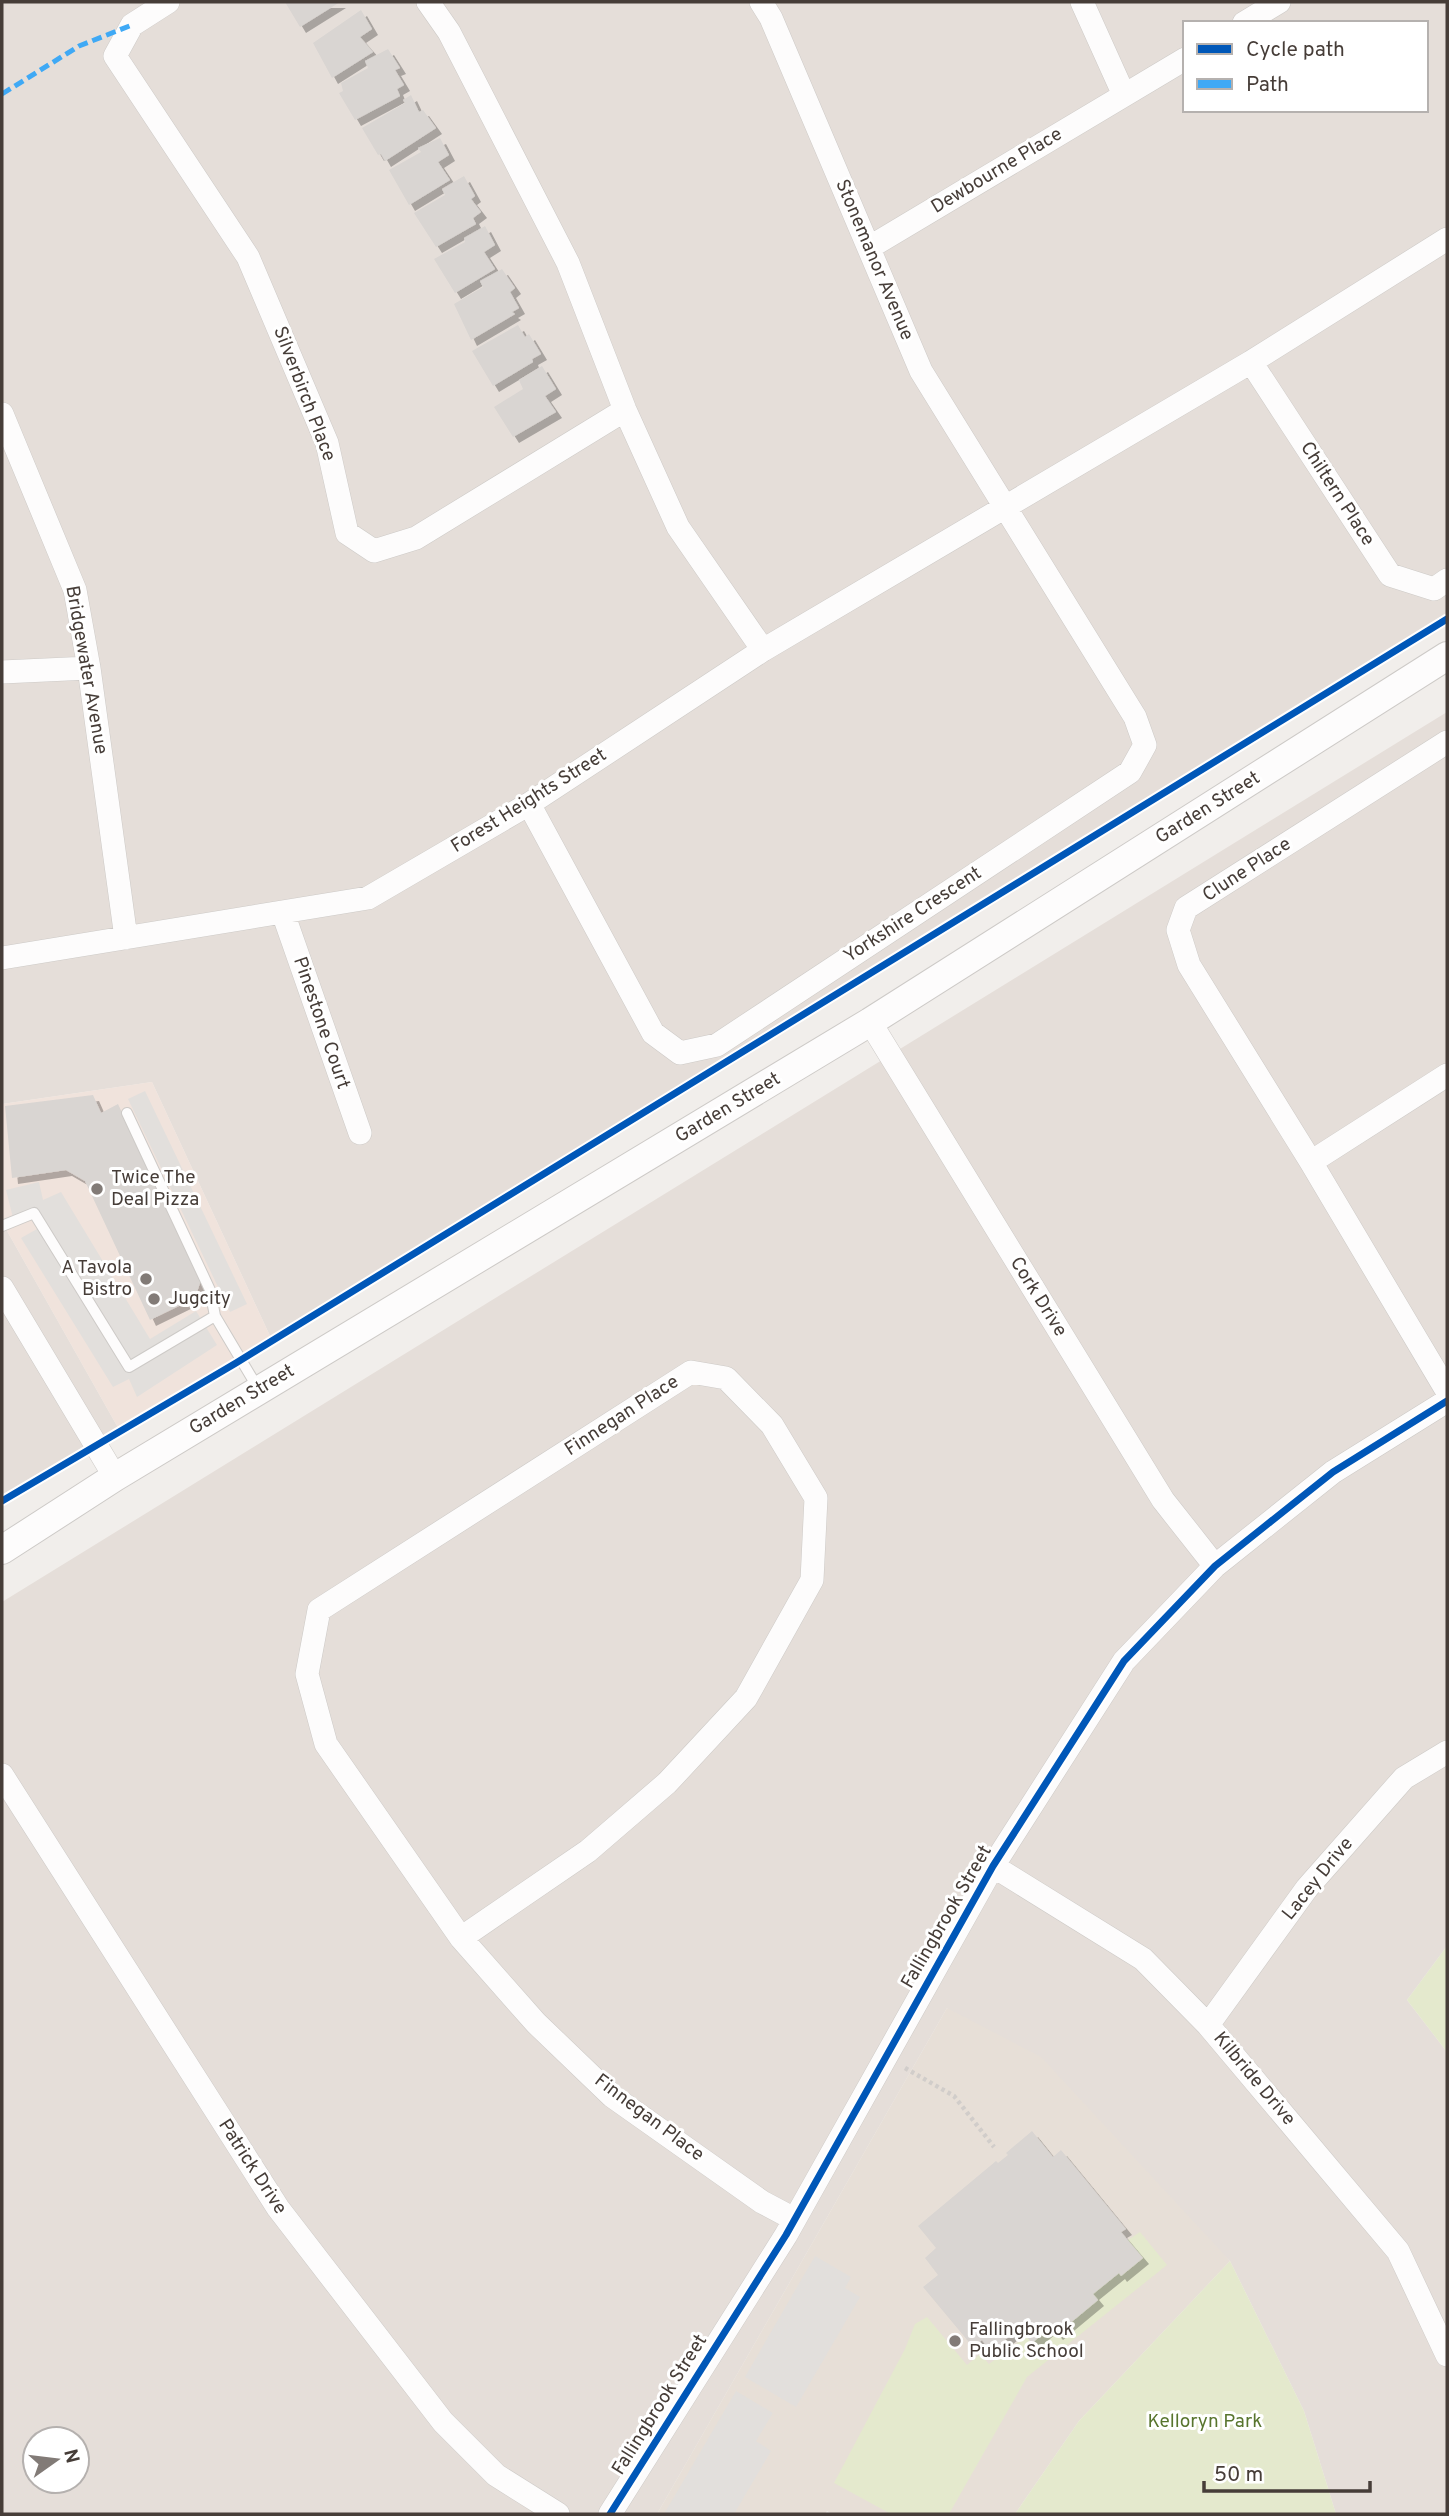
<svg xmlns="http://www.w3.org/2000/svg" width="1449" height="2516" viewBox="0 0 1449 2516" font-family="Overpass,sans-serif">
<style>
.residential{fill:#e5ded9;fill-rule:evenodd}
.commercial{fill:#f0e3dc}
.education{fill:#e7dfd7}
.green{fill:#e4e9cd}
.parking{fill:#e2dfdc}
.building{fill:#d9d5d2;filter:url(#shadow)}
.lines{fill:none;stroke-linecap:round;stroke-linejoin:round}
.service-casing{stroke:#cdcac7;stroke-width:12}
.minor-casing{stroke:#cdcac7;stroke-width:24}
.tertiary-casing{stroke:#cdcac7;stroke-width:30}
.path{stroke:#d1cdca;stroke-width:4.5;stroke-dasharray:3.5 3.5;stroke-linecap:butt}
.service{stroke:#fdfcfc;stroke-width:10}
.minor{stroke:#fdfcfc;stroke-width:23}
.tertiary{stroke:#fdfcfc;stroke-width:28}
.quiet{stroke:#3fa9f5;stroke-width:5;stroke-dasharray:10 5;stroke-linecap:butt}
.cycleway-casing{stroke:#fff;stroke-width:11}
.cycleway{stroke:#0057b8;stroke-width:7}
.poi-dot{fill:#827b77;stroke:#fff;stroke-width:2.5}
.labels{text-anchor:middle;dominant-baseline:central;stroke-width:6;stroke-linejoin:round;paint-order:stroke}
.street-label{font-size:19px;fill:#463d38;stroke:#fff}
.poi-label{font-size:19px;fill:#463d38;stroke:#fff;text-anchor:start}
.park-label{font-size:19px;fill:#58752e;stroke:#fff}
</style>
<defs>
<filter id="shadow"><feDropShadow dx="6" dy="6" stdDeviation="0" flood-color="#0004"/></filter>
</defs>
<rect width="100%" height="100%" fill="#f1eeeb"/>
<path class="residential" d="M2 2H1447V616L271 1338 152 1082 2 1104ZM1185 23H1426V110H1185Z
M1447 712V1946L1407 2000 1447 2052V2514H1336L1304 2411 1230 2261 947 2008 657 2514H2V1602ZM35 2439H77V2481H35Z
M2 1222 121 1433 2 1506Z"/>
<path class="commercial" d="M152 1082 271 1338 121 1433 2 1222V1104Z"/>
<path class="education" d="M947 2008 1041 2057 1230 2261 1079 2421 1015 2514H832L827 2511 825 2514H657Z"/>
<path class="green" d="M1447 1946V2052L1407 2000Z
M1140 2232 1167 2265 1027 2377 949 2514H891L834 2483 905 2349 915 2324 927 2317 967 2365 980 2354 989 2364 1024 2338 1010 2318Z
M1230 2261 1304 2411 1336 2514H1015L1079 2421Z"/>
<path class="parking" d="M145 1091 247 1304 230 1312 128 1099Z
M39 1182 43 1200 61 1192 150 1339 196 1311 217 1345 137 1397 129 1379 113 1387 21 1238 37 1229 33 1214 13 1218 6 1190Z
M815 2256 851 2277 845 2288 860 2297 796 2407 745 2377Z
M736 2391 773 2413 756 2441 771 2451 734 2514H664Z"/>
<path class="building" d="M285 2H340L300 27Z
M361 10 372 29 360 37 373 52 332 78 313 43Z
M388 49 400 68 395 70 404 85 397 89 400 96 355 120 339 93 343 91 341 83 368 68 365 61Z
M411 95 419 112 423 110 436 128 385 161 381 154 378 155 362 128 405 103 403 100Z
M440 138 449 155 438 162 450 180 409 205 389 170 421 152 418 148Z
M464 176 475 196 471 199 481 212 473 218 476 224 436 247 414 213 445 195 442 189Z
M485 226 495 245 484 252 495 269 455 293 434 259 465 242 464 238Z
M502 269 515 288 510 292 519 308 512 312 515 314 471 340 454 304 483 287 480 281Z
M518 325 525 337 529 334 541 354 532 359 533 362 493 386 472 351Z
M542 366 556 389 545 396 556 412 513 437 494 407 523 389 519 380Z
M93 1095 101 1113 118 1104 201 1280 195 1298 150 1320 85 1181 66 1170 12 1178 5 1106Z
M1032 2131 1053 2157 1061 2150 1126 2229 1121 2232 1143 2258 1121 2276 1119 2273 1093 2294 1098 2300 1057 2334 1051 2327 1032 2343 1019 2328 991 2352 982 2340 973 2347 923 2287 938 2275 925 2258 936 2248 918 2226 996 2161 998 2163 1008 2155 1006 2153Z"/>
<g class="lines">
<defs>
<path id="service" d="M127 1113 210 1290 215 1316
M2 1226 34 1213 129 1367 215 1316 259 1390"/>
<path id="minor" d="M168 2 132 25 115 56 248 257 327 443 347 533 374 551 416 538 625 410
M428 2 449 32 568 263 625 410 678 527 763 650
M1082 2 1124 95
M1244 23 1279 2
M870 247 1185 59
M1251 362 1390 575 1434 589 1447 580
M2 414 75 590 89 668 126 938
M2 672 89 668
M1447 742 1186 908 1178 930 1189 965 1311 1162 1447 1391
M529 804 653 1033 680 1053 717 1045 1130 772 1145 745 1135 717 921 371 771 18 761 2
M283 913 360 1133
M2 958 368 898 529 804 763 650 1251 362 1447 239
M870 1022 1163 1500 1215 1566
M1311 1162 1447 1075
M2 1288 115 1477
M2 1775 278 2208 443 2422 496 2475 558 2514
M993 1866 1143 1959 1208 2025 1398 2251 1447 2355
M461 1938 588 1851 667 1783 746 1698 812 1580 816 1498 772 1425 726 1378 691 1372 319 1610 307 1674 326 1744 461 1938 536 2023 612 2096 762 2202 794 2219
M1208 2025 1307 1888 1404 1778 1447 1752
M610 2514 786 2235 993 1866 1124 1661 1215 1566 1333 1472 1447 1401"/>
<path id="tertiary" d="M2 1550 115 1477 870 1022 1447 656"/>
</defs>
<use href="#service" class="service-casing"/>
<use href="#minor" class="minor-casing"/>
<use href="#tertiary" class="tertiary-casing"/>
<path class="path" d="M905 2068 954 2096 994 2147"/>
<use href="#service" class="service"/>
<use href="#minor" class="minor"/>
<use href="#tertiary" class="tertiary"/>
<path class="quiet" d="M2 94 79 46 132 25"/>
<defs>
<path id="cycleway" d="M2 1501 236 1363 1447 619
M610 2514 786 2235 993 1866 1124 1661 1215 1566 1333 1472 1447 1401"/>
</defs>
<use href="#cycleway" class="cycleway-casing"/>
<use href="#cycleway" class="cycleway"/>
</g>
<g class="poi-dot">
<circle cx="97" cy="1189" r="7"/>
<circle cx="146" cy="1279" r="7"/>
<circle cx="154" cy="1299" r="7"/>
<circle cx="955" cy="2341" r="7"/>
</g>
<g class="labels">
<g class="street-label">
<text transform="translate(997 171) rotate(-31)">Dewbourne Place</text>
<text transform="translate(874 260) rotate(67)">Stonemanor Avenue</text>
<text transform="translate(304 394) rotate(69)">Silverbirch Place</text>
<text transform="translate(1337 494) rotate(57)">Chiltern Place</text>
<text transform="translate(86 670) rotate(80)">Bridgewater Avenue</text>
<text transform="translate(529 801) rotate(-32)">Forest Heights Street</text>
<text transform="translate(1208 808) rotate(-32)">Garden Street</text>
<text transform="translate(1247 870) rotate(-33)">Clune Place</text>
<text transform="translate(913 915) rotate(-33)">Yorkshire Crescent</text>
<text transform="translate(321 1023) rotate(71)">Pinestone Court</text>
<text transform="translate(728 1108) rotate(-31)">Garden Street</text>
<text transform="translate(1038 1297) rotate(58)">Cork Drive</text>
<text transform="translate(242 1400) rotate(-31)">Garden Street</text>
<text transform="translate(622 1416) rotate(-33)">Finnegan Place</text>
<text transform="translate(1318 1879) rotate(-51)">Lacey Drive</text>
<text transform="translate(947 1917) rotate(-60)">Fallingbrook Street</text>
<text transform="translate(1254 2079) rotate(50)">Kilbride Drive</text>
<text transform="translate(649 2118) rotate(37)">Finnegan Place</text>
<text transform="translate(252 2167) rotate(57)">Patrick Drive</text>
<text transform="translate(660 2405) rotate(-58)">Fallingbrook Street</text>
</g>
<g class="poi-label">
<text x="111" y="1178">Twice The<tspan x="111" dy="22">Deal Pizza</tspan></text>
<text x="132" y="1268" text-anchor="end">A Tavola<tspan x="132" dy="22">Bistro</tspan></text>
<text x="168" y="1299">Jugcity</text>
<text x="969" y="2330">Fallingbrook<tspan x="969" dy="22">Public School</tspan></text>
</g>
<g class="park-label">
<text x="1205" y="2422">Kelloryn Park</text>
</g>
</g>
<rect width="1449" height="2516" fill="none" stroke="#463d38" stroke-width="7"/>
<rect x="1183" y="21" width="245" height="91" fill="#ffffff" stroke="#b5b1af" stroke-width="2"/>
<rect x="1197" y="44" width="35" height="10" fill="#0057b8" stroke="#b5b1af" stroke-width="2"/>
<text x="1246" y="56" font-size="21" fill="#463d38">Cycle path</text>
<rect x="1197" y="79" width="35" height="10" fill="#3fa9f5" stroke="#b5b1af" stroke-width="2"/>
<text x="1246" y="91" font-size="21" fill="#463d38">Path</text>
<g transform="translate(56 2460) rotate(76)"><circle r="33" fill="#ffffff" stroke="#b5b1af" stroke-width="2"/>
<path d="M0-5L12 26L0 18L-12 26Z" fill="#827b77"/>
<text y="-10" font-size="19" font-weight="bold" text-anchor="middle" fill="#463d38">N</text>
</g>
<path d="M1204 2481v10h166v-10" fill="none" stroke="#463d38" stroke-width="3.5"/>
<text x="1214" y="2481" font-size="21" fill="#463d38" stroke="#ffffff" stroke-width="5" paint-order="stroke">50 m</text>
</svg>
